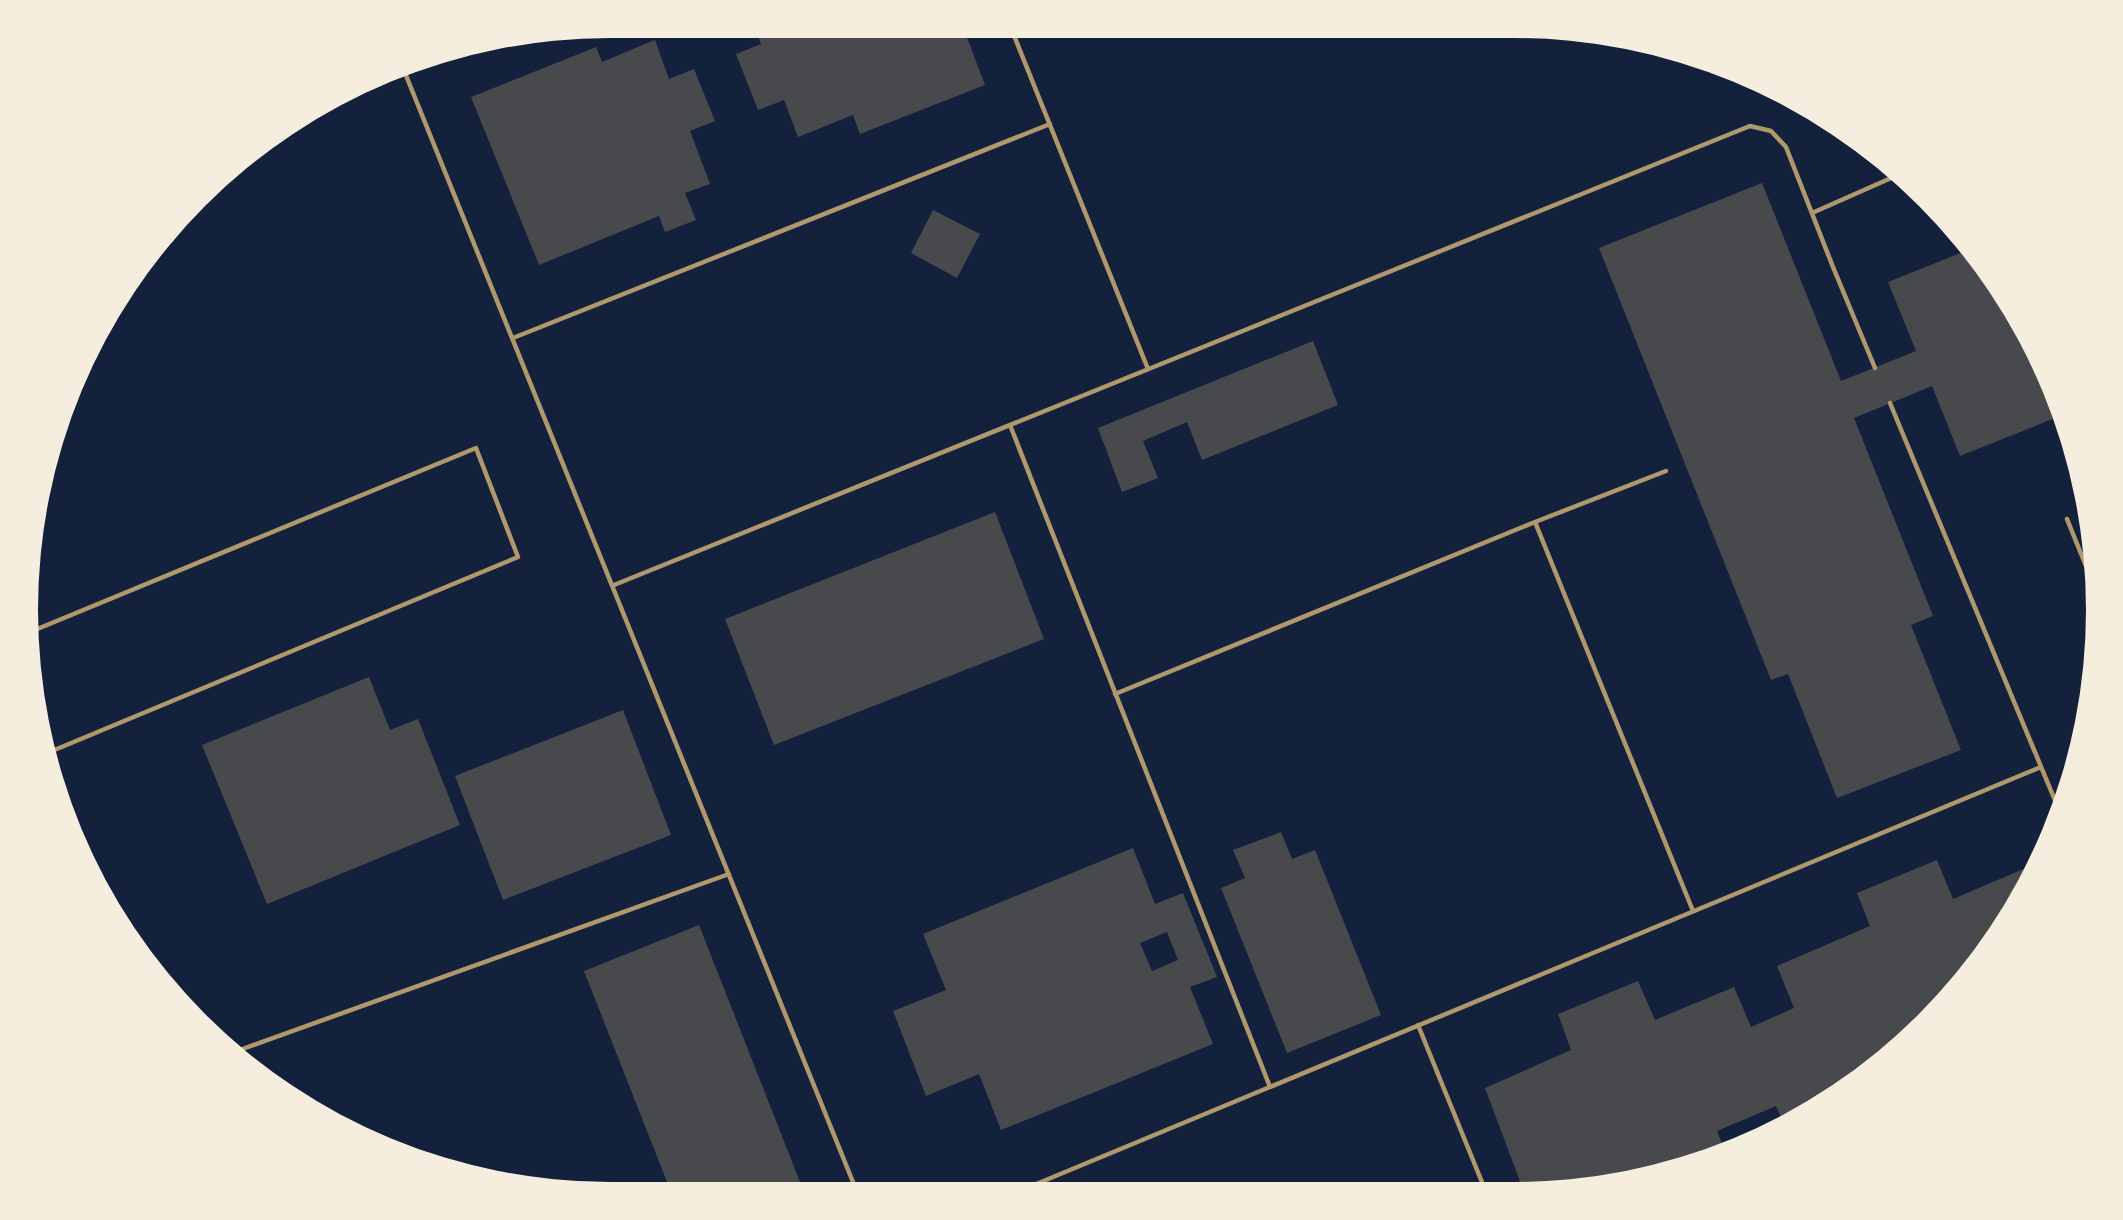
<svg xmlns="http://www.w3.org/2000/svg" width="2123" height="1220" viewBox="0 0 2123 1220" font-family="Lato,sans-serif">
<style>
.building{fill:#48494c;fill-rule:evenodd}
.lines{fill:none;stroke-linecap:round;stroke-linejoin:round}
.service{stroke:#b1986c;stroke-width:4.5}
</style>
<rect width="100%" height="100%" fill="#14213d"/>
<path class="building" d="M755 27H963L985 85 860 134 853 115 798 137 784 100 758 110 736 54 761 44Z
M655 40 669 79 694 69 715 121 690 131 710 184 685 193 696 220 665 232 659 216 539 265 471 97 596 47 602 62Z
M1762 183 1841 381 1916 351 1888 282 1968 250 1998 286 2051 387 2060 416 1960 456 1932 386 1854 418 1933 616 1911 625 1961 750 1837 798 1788 674 1771 680 1599 248Z
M933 210 980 234 957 278 911 253Z
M1313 341 1338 405 1202 460 1187 422 1143 441 1158 478 1122 492 1098 428Z
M995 512 1044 639 774 745 725 619Z
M369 677 390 730 418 719 460 825 267 904 202 745Z
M623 710 671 835 503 900 455 776Z
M1281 832 1292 859 1315 850 1381 1015 1287 1053 1221 888 1245 878 1233 850Z
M1133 848 1155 904 1183 893 1217 977 1190 987 1213 1044 1001 1130 979 1074 926 1096 893 1011 946 990 923 934ZM1167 932 1178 960 1152 971 1140 943Z
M1937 860 1953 899 2035 864 1998 934 1925 1022 1851 1079 1840 1084 1841 1087 1805 1115 1784 1124 1776 1106 1717 1131 1725 1151 1700 1162 1604 1181 1602 1176 1572 1188 1551 1192H1524L1485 1088 1571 1050 1558 1014 1638 981 1655 1020 1734 987 1751 1027 1794 1008 1777 966 1870 926 1857 893Z
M699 925 804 1192H671L584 971Z"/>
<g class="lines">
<path class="service" d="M1011 28 1148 369
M403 68 857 1192
M1812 213 1898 175
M513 338 1050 124
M1890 403 2059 810
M1010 425 1270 1087
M2067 519 2094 586
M1535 522 1693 911
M614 585 1750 126 1771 131 1786 147 1833 267 1875 368
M30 632 476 448 518 557 52 751
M1115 694 1535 522 1666 471
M69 822 76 841
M1418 1025 1486 1192
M237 1051 729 874
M1017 1192 2041 767"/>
</g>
<path d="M0 0H2123V1220H0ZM610 38H1514A572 572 0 0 1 2086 610V610A572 572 0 0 1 1514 1182H610A572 572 0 0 1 38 610V610A572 572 0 0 1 610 38Z" fill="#f5edde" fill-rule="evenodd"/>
</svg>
